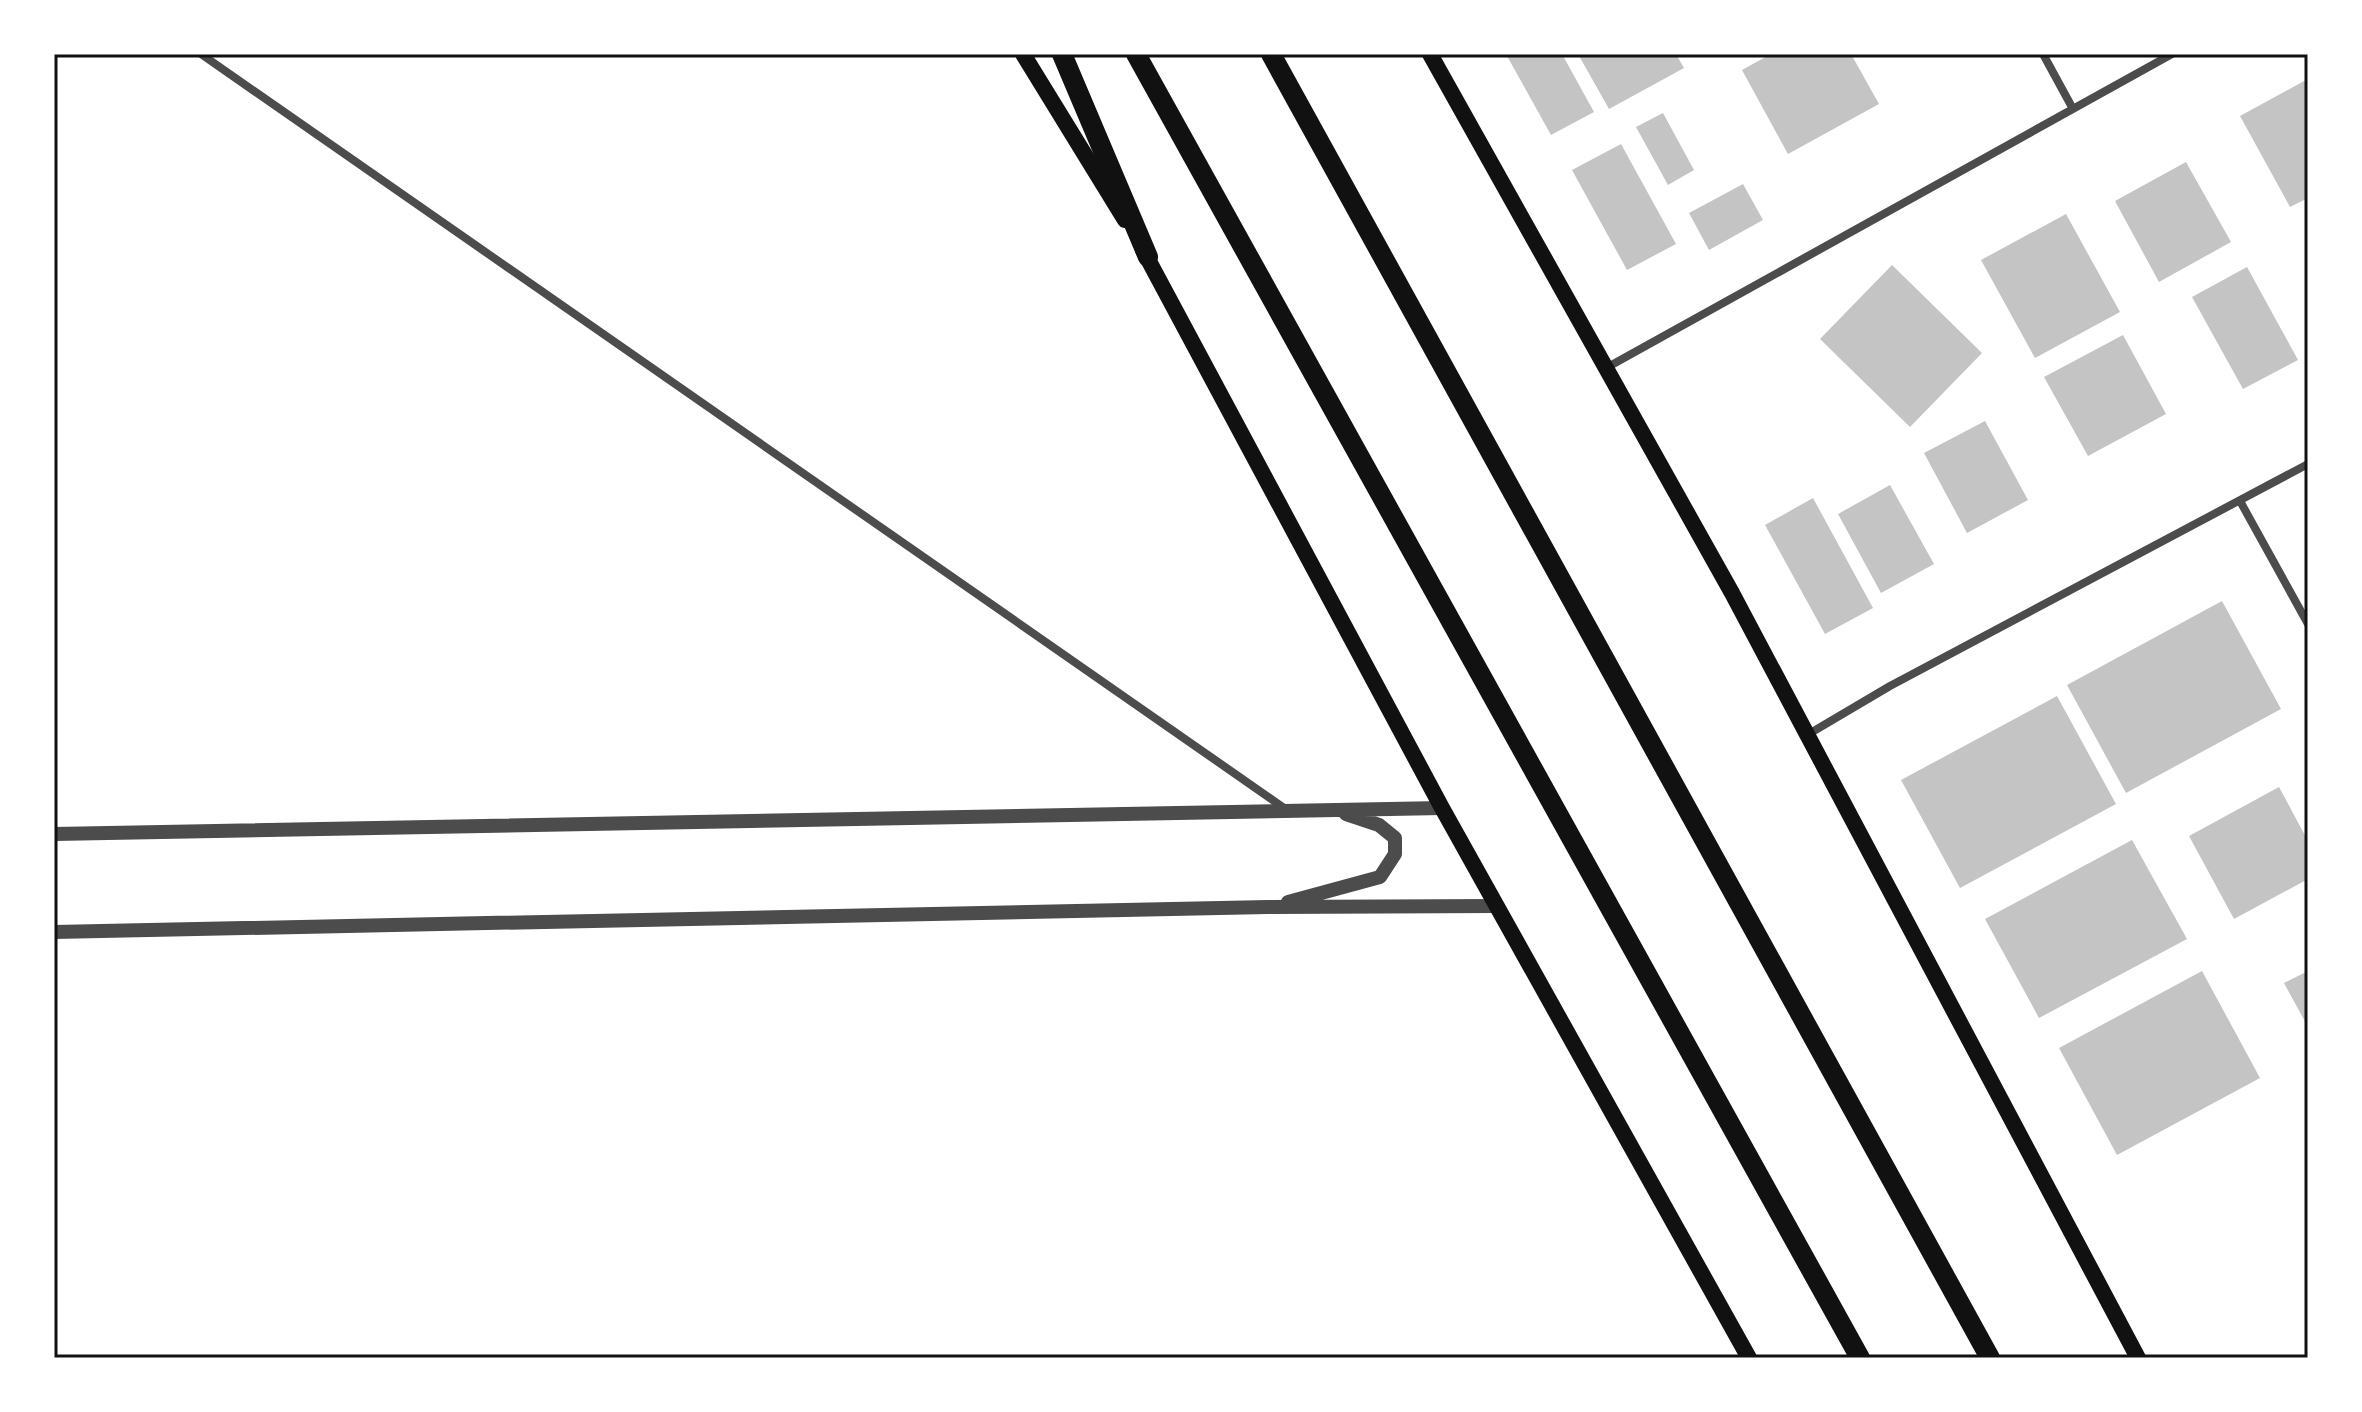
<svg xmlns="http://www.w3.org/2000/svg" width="2362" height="1412" viewBox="0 0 2362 1412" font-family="'Zilla Slab',serif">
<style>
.building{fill:#c4c4c4}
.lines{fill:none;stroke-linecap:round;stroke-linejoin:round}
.minor{stroke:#4c4c4c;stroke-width:8}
.tertiary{stroke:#4c4c4c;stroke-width:14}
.secondary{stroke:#111;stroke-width:16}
.primary{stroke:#111;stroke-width:20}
.neatline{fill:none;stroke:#111;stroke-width:3}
</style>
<rect width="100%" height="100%" fill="#fff"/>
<path class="building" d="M1511 54H1562L1594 112 1551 135 1507 56Z
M1578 54H1676L1684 68 1609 109Z
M1771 54H1851L1879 104 1788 154 1742 70Z
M2306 80 2308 198 2290 207 2240 116Z
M1663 113 1694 170 1668 185 1636 127Z
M1621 144 1676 244 1627 270 1572 170Z
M2186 162 2231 242 2159 282 2115 201Z
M1743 184 1763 220 1709 250 1689 213Z
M2066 214 2120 312 2035 358 1981 260Z
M1892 265 1982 353 1910 427 1820 339Z
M2247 267 2298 360 2243 389 2192 297Z
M2123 335 2166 414 2088 456 2044 377Z
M1985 421 2028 500 1967 533 1924 453Z
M1890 485 1934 564 1881 593 1838 514Z
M1813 498 1873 608 1825 634 1765 525Z
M2222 601 2281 709 2126 793 2067 685Z
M2057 696 2116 804 1960 888 1901 780Z
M2279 787 2308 841V879L2234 919 2189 836Z
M2132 840 2187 939 2039 1018 1985 919Z
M2202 971 2260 1078 2117 1155 2059 1048Z
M2308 971V1027L2284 983Z"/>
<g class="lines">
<path class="minor" d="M201 54 1287 810
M2043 54 2073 109
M1606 368 2172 54
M2240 501 2308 624
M1807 735 1890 686 2308 464"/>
<path class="tertiary" d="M54 834 1442 808
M1288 902 1380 877 1395 854V838L1379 825 1346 814
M54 932 1268 907 1496 906"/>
<path class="secondary" d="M1023 54 1125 220
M1430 54 1732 593 2138 1358
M1143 250 1442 808 1749 1358"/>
<path class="primary" d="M1062 54 1148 257
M1136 54 1860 1358
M1271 54 1990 1358"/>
</g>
<rect width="2362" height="1412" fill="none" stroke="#ffffff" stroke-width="112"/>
<rect x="56" y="56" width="2250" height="1300" class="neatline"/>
</svg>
